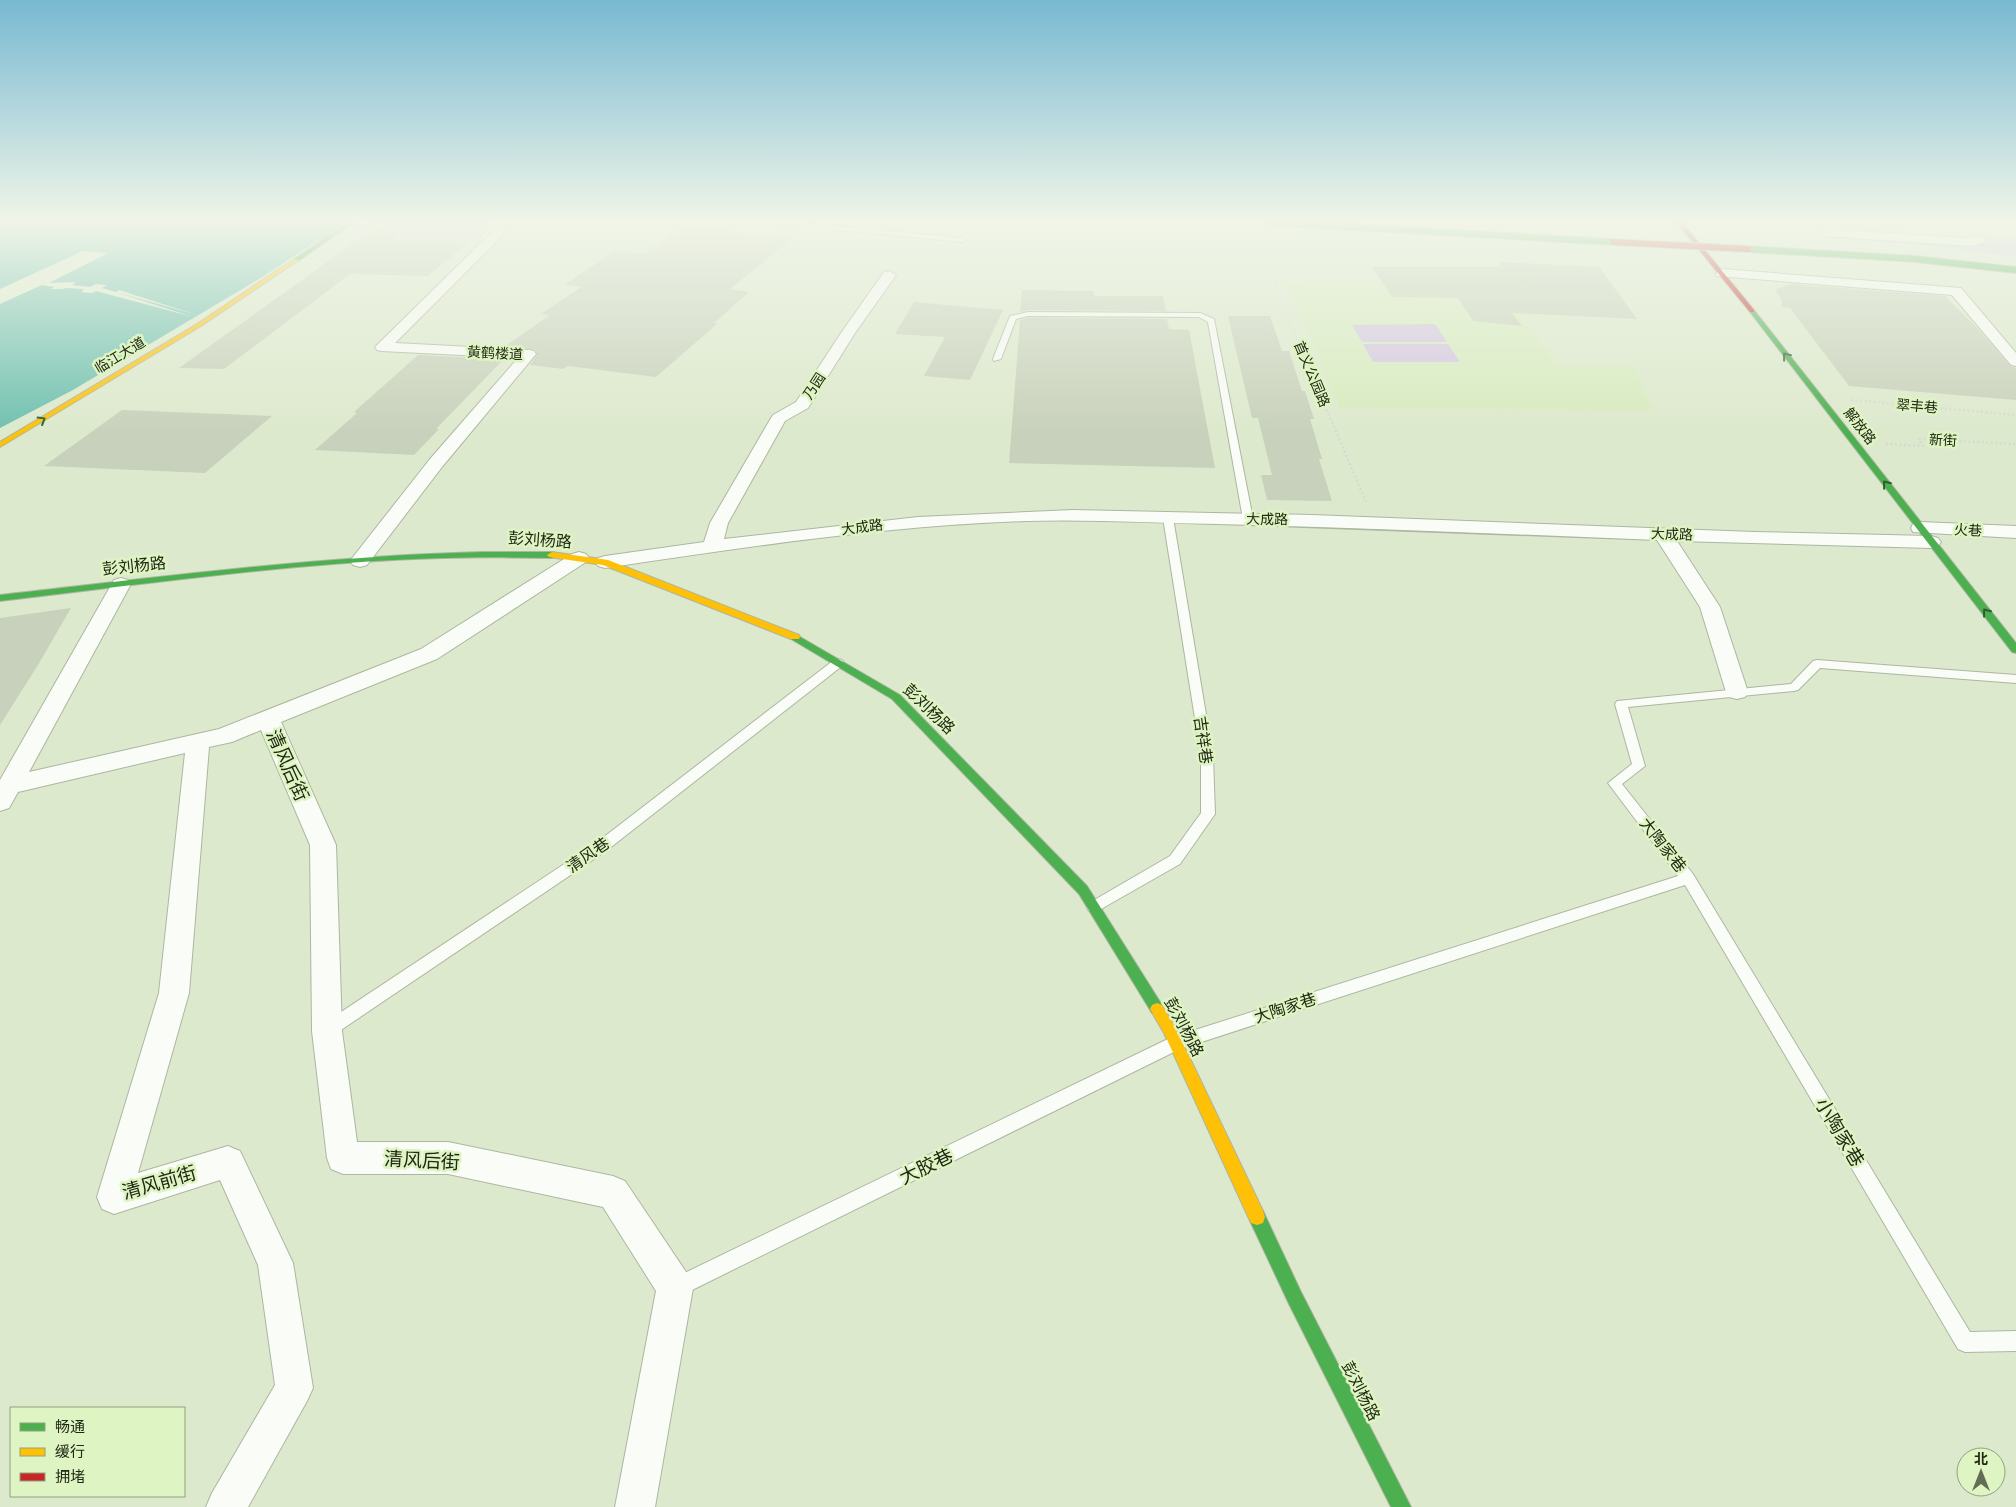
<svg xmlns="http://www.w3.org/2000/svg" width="2016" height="1507" viewBox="0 0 2016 1507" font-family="'Public Sans','Noto Sans SC',sans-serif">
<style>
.built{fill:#d8ebbf}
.green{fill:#d4c5e2}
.water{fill:#70c0b0}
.pier{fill:#dde9cd}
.building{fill:#c8d1bb}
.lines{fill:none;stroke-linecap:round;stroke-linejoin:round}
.lane-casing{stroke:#adb6a1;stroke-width:2}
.street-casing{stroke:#adb6a1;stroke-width:2}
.fast-casing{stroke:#adb6a1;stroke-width:2}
.slow-casing{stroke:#adb6a1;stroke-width:2}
.jam-casing{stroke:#adb6a1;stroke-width:2}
.path-far1{stroke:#d6dbd1;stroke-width:2;stroke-dasharray:1 2;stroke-linecap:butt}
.path{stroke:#d6dbd1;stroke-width:2.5;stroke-dasharray:2 2.5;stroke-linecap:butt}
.lane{fill:#fafcf8;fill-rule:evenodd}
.street{fill:#fafcf8;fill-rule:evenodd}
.fast{fill:#4caf50;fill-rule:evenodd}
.slow{fill:#ffc107;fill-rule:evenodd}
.jam{fill:#c62828;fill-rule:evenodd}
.rail{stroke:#c5c9c0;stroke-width:2;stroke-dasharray:1 3;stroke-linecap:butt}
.fast-bridge-casing{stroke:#adb6a1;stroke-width:8;stroke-linecap:butt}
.jam-bridge-casing{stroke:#adb6a1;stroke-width:8;stroke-linecap:butt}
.fast-bridge{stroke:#4caf50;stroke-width:6}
.jam-bridge{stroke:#c62828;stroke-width:6}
.oneway{stroke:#325e2d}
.labels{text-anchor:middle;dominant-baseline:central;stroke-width:5;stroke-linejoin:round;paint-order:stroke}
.far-street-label{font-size:14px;fill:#212815;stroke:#def4c2}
.street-label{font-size:16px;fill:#212815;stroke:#def4c2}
.near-street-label{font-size:19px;fill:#212815;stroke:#def4c2}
</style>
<rect width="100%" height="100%" fill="#dde9cd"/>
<path class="built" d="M1286 282 1498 283 1558 366 1633 367 1654 410 1340 409Z"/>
<path class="green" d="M367 222H490L481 238 349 235Z
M1822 230 2016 239V257L1934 246 1834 238Z
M1435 324 1447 342H1362L1352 325Z
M1363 344H1448L1460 362H1373Z"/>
<path class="water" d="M0 222H353L308 247 264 276 133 354 73 390 0 428Z"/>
<path class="pier" d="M83 251 108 253 49 283 76 282 72 285 90 287 96 284 107 285 102 288 116 292 119 290 197 315 116 292 193 317 96 291 92 293 81 292 84 289 66 288 62 289H51L54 287 42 285 0 304V289Z"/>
<path class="building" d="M383 222 396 239 394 241 469 242 428 276 350 274 224 369 179 368Z
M683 226 794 237 730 289 749 292 714 323H718L656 377 568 366 563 369 530 365 537 355 536 350 504 347 550 315 541 314 581 287 564 285 615 251 644 254Z
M1498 262 1599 267 1637 319 1512 313 1522 326 1473 321 1458 298 1392 297 1372 267H1500Z
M1790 284 1945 296 1979 330 2010 366 2016 368V400L1849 386 1790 308 1782 307V300L1775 290Z
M1022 290 1093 291 1094 296H1163L1166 311 1028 310 1020 312Z
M914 302 1003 310 970 380 924 376 945 337 895 334Z
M1228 316H1270L1282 351H1289L1302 391H1305L1314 419H1310L1322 459H1319L1332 501 1267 500 1261 475H1272L1258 418H1252Z
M1028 318 1167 319 1169 329 1189 330 1215 468 1009 463 1020 320Z
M418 355 514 360 512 362 502 361 436 429H439L414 455 315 450 357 413 354 412Z
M122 410 272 416 205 473 44 466Z
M71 608 38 665 0 725V618Z"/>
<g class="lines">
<defs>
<path id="lane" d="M775 222H792L963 238 966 240 963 242 778 224Z
M1028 312 1200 313 1214 319 1253 519 1251 521 1248 522 1243 519 1208 322 1199 317 1028 316 1016 319 1001 359 994 361 993 359 1010 316Z
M1168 515 1173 518 1213 756 1215 814 1180 864 1094 913 1089 911 1087 907 1089 903 1170 856 1201 813V756L1163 518Z
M838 659 842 660 844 663 842 666 606 851 335 1034 329 1036 323 1034 321 1029 323 1024 596 843 834 660Z
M1817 660 2016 675V683L1820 668 1798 690 1794 691 1628 707 1645 766 1622 784 1693 874 1970 1332 2016 1331V1351L1965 1352 1958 1349 1685 885 1180 1049 682 1295 675 1297 668 1295 666 1288 668 1281 1170 1038 1678 876 1608 783 1632 764 1615 704 1617 701 1791 684 1813 661Z"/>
<path id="street" d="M498 222H510L499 239 395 343 529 350 534 351 536 354 442 467 367 565 360 567 353 565 350 561 353 557 430 459 518 358 382 351 377 350 375 347 490 234Z
M1827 229 1968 238 1973 235 1983 237 1985 240 1983 243 1971 246 1823 236 1821 233 1823 230Z
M1722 269 1961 288 2016 353V366L2011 365 1952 295 1717 276 1716 273Z
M889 271 896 275 855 333 808 408 785 421 728 523 724 539 918 517 1073 510 1312 515 1754 532 1931 536 1938 538 1941 542 1938 546 1931 548 1677 541 1720 607 1748 692 1745 697 1737 699 1729 697 1726 692 1700 607 1657 540C1511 534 1364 528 1217 524 1154 523 1090 519 1026 521 885 526 745 547 605 568L598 566 595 562 598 558 605 556 704 542 710 523 771 418 773 415 796 402 841 333 884 272Z
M1920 522 2016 526V538L1913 532 1911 528 1913 524Z
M579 552 586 554 589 558 586 562 437 659 281 722 336 845 342 1031 357 1142H448L613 1176 625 1181 688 1275 693 1288 655 1507H615L656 1291 603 1207 448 1174H343L331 1169 327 1158 312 1031 310 845 261 730 232 742 209 747 189 993 138 1173 228 1146 240 1151 293 1263 313 1388 307 1401 248 1507H206L212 1493 275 1385 258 1265 220 1180 114 1214 102 1209 97 1197 159 993 185 753 18 792 9 808 0 811V780L114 580 121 578 128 580 131 584 29 772 219 729 421 649 572 554Z"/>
<path id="fast" d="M349 222H355L298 261H294V259Z
M1750 310H1754L2016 643V653L2012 652 1750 312Z
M483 552H552L557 555 552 558C506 557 461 557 415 559 276 565 138 585 0 601V595C161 577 321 556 483 552Z
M795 634 900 695 1087 886 1162 1005 1164 1009 1162 1013 1157 1015 1152 1013 1079 894 892 699 791 639 790 637 791 635Z
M1257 1209 1263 1211 1301 1292 1411 1507H1391L1289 1304 1251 1223 1249 1217 1251 1211Z"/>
<path id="slow" d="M294 259 299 260 201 326 0 447V442L197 324Z
M552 552 608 560 799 635 800 637 799 639H791L603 565 549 557 547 555Z
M1157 1003 1162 1005 1174 1025 1263 1211 1265 1217 1263 1223 1257 1225 1251 1223 1164 1033 1150 1009 1152 1005Z"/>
<path id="jam" d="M1676 222H1682L1754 310V312H1750Z"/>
</defs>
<use href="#lane" class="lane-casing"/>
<use href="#street" class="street-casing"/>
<use href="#fast" class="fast-casing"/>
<use href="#slow" class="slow-casing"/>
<use href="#jam" class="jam-casing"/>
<path class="path-far1" d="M1014 240 1052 243 1102 241 1110 222
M2002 242 2016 243
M1273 247 1276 290 1310 370"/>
<path class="path" d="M1309 368 1366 502
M1851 400 2016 415
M1886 444 1923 446 1919 439 2016 444"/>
<use href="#lane" class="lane"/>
<use href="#street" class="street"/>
<use href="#fast" class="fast"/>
<use href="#slow" class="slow"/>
<use href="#jam" class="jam"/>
<path class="rail" d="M1764 222 2016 235"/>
<defs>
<path id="fast-bridge" d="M1265 222 1613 242
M1748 249 1916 259 2016 270"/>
<path id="jam-bridge" d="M1613 242 1748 249"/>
</defs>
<use href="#fast-bridge" class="fast-bridge-casing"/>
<use href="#jam-bridge" class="jam-bridge-casing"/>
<use href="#fast-bridge" class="fast-bridge"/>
<use href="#jam-bridge" class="jam-bridge"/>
</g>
<defs><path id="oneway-chevron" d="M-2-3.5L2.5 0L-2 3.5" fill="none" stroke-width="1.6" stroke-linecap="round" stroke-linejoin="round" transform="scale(1.25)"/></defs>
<g class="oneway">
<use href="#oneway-chevron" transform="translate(1786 356) rotate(-128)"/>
<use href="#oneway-chevron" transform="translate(42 420) rotate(-31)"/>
<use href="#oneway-chevron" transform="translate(1886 484) rotate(-128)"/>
<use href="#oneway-chevron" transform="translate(1986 612) rotate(-128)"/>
</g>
<linearGradient id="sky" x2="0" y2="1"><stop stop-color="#78b9d2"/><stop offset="0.51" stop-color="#f0f5e8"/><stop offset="1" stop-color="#f0f5e8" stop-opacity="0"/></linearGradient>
<rect width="2016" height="433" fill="url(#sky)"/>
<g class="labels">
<g class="far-street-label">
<text transform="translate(495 353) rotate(3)">黄鹤楼道</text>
<text transform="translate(120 355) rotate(-31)">临江大道</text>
<text transform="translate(1312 374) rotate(67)">首义公园路</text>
<text transform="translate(814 386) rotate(-57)">乃园</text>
<text transform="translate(1917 406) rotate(5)">翠丰巷</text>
<text transform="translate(1860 426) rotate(52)">解放路</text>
<text transform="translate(1943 440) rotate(3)">新街</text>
<text transform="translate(1267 519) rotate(1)">大成路</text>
<text transform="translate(862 527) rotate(-7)">大成路</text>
<text transform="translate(1968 530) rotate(3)">火巷</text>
<text transform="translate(1672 534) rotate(2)">大成路</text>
</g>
<g class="street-label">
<text transform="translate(540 540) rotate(4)">彭刘杨路</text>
<text transform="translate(134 566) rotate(-6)">彭刘杨路</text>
<text transform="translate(929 709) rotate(44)">彭刘杨路</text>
<text transform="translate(1203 740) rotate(82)">吉祥巷</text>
<text transform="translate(1663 845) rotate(52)">大陶家巷</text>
<text transform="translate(588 855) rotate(-35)">清风巷</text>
<text transform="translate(1285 1008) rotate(-18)">大陶家巷</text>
<text transform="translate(1184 1027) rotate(62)">彭刘杨路</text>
<text transform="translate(1361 1391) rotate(63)">彭刘杨路</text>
</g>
<g class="near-street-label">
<text transform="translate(288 765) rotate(66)">清风后街</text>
<text transform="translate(1840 1132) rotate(59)">小陶家巷</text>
<text transform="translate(422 1160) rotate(3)">清风后街</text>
<text transform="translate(926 1166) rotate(-26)">大胶巷</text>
<text transform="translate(159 1182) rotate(-16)">清风前街</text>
</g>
</g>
<rect x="10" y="1407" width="175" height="90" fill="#def4c2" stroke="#92a27d"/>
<rect x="20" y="1423" width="25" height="8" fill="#4caf50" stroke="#92a27d"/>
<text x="55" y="1432" font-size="15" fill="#212815">畅通</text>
<rect x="20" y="1448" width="25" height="8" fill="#ffc107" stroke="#92a27d"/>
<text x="55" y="1457" font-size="15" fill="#212815">缓行</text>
<rect x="20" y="1473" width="25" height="8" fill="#c62828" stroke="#92a27d"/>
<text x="55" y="1482" font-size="15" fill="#212815">拥堵</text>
<g transform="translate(1981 1472)"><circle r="24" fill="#def4c2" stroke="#92a27d"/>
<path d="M0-4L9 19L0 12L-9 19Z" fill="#636c55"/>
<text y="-8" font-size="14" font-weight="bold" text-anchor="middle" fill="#212815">北</text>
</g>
</svg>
